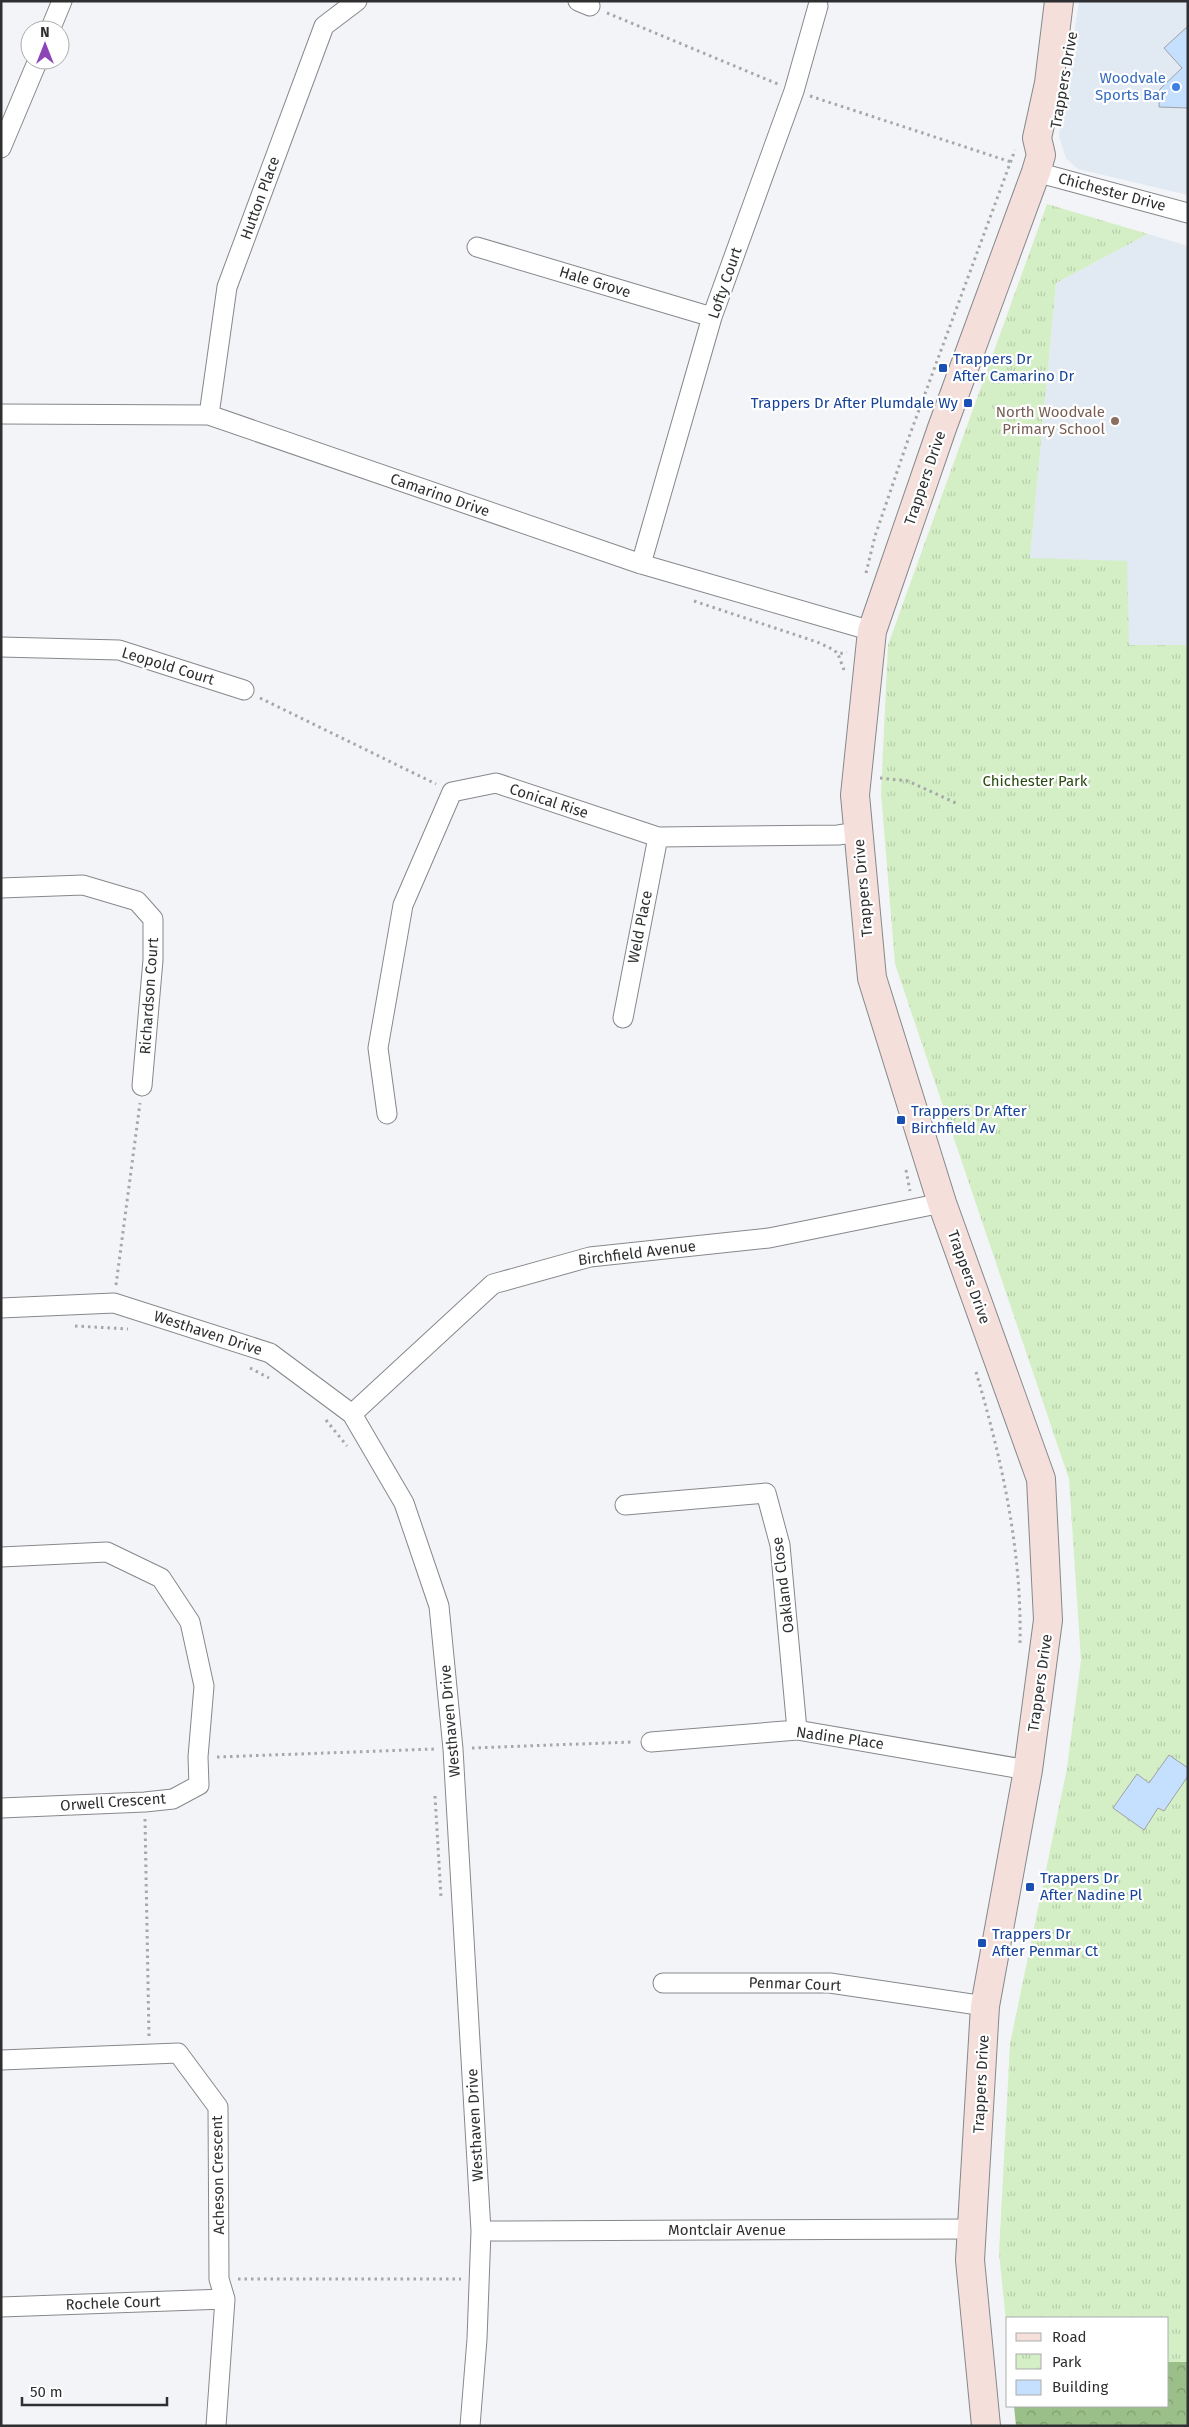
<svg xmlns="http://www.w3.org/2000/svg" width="1189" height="2427" viewBox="0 0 1189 2427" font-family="'Fira Sans',sans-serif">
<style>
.built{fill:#e1e9f2}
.forest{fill:url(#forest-crowns)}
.park{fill:url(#park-tufts)}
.building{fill:#c5dffe;stroke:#9fa1a4}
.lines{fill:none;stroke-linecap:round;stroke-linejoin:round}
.street-casing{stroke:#86888b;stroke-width:21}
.secondary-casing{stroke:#86888b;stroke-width:30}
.path{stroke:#a5a7a9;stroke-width:3;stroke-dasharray:2.5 4;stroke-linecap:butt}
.street{stroke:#fff;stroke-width:19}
.secondary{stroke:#f5dfdb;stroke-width:28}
.shop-dot{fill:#3f7fe0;stroke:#fff;stroke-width:2}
.transit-dot{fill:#1a4fb4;stroke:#fff;stroke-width:2}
.education-dot{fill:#8d6e63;stroke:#fff;stroke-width:2}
.labels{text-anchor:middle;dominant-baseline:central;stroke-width:4.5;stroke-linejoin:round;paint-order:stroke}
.shop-label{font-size:15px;fill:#366cbe;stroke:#fff;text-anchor:end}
.street-label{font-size:15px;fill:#2e2f30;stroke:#fff}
.transit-label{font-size:15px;fill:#164399;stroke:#fff;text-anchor:start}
.education-label{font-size:15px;fill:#785e54;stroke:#fff;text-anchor:end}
.park-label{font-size:15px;fill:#294a11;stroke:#fff}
</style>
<defs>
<pattern id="forest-crowns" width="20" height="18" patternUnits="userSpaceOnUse" patternTransform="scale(1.25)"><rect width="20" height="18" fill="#9bbf88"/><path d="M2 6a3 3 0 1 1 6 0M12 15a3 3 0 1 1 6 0" fill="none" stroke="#7f9c70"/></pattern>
<pattern id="park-tufts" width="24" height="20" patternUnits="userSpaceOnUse" patternTransform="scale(1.25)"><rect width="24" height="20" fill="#d4efc5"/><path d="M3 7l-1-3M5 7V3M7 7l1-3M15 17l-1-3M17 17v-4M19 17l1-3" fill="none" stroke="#b6cdaa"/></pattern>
</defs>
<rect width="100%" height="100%" fill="#f2f4f7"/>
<path class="built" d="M1079 1H1188V195L1078 169 1066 158 1059 136Z
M1148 234 1188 246V645H1129L1030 558 1056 283Z"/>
<path class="forest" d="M1168 2362H1188V2426H1016L1014 2406H1168Z"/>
<path class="park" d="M1047 204 1148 234 1056 283 1030 558 1127 561 1129 645H1188V2362H1168V2318H1008V2341L999 2253 1010 2044 1067 1768 1081 1660 1069 1479 895 964 881 793 888 645Z"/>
<path class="building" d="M1188 26V108L1159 107 1160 89 1182 68 1164 48Z
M1169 1755 1188 1768V1776L1164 1811 1158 1808 1144 1830 1113 1808 1137 1774 1149 1783Z"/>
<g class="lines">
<defs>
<path id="street" d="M578 1 590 6
M50 30 62 1
M1 148 38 60
M1036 172 1188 213
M477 247 712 317
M1 414 209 415 641 564 872 631
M209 415 227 287 324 26 357 1
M641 564 712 317 794 91 818 6
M1 647 119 650 244 690
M1 888 83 885 137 901 153 919V960L142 1086
M623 1018 658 837
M387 1114 378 1048 403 905 452 792 496 783 658 837 838 835 858 832
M1 1308 114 1303 270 1353 352 1414 404 1503 439 1606 453 1749 481 2231 477 2339 470 2426
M352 1414 493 1284 590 1257 769 1238 942 1203
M625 1505 766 1493 780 1545 797 1730
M1 1557 107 1552 161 1578 190 1622 204 1686 198 1757 199 1785 173 1799 145 1802 1 1808
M651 1742 797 1730 1028 1770
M663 1983H830L985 2006
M1 2060 178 2053 218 2107 219 2279 225 2299 216 2426
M481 2231 972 2229
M1 2307 225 2299"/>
<path id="secondary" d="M986 2426 970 2260 985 2006 1028 1770 1048 1620 1041 1479 942 1203 872 978 855 795 872 631 942 428 1036 172 1041 155 1037 138 1049 83 1059 1"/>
</defs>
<use href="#street" class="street-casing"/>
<use href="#secondary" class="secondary-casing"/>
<path class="path" d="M607 13 778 84
M810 96 1011 162
M866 573 875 536 909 437 1015 150
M694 601 817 642 834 650 838 654
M844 670 838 654 847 652
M260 698 436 784
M880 778 908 781 958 804
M906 1170 910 1191
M116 1285 140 1103
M75 1326 128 1329
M250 1368 269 1378
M976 1372C1002 1460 1022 1551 1020 1643
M326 1420 347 1446
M472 1748 633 1742
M217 1757 435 1749
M435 1796 441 1897
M145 1819 149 2037
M238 2279H461"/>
<use href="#street" class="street"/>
<use href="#secondary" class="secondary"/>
</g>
<circle class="shop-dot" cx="1176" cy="87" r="5"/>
<g class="transit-dot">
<rect x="938" y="363" width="10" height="10" rx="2.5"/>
<rect x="963" y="398" width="10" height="10" rx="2.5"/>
<rect x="896" y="1115" width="10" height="10" rx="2.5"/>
<rect x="1025" y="1882" width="10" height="10" rx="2.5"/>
<rect x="977" y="1938" width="10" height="10" rx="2.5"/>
</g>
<circle class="education-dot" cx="1115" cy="421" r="5"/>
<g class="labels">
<g class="shop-label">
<text x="1166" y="78">Woodvale<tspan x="1166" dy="17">Sports Bar</tspan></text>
</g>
<g class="street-label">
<text transform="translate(1064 80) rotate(-80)">Trappers Drive</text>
<text transform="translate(1112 192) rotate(15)">Chichester Drive</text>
<text transform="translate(260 198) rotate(-70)">Hutton Place</text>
<text transform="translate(595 282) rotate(17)">Hale Grove</text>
<text transform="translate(725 283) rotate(-71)">Lofty Court</text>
<text transform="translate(925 478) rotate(-71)">Trappers Drive</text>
<text transform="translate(440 495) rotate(19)">Camarino Drive</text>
<text transform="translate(168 666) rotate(17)">Leopold Court</text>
<text transform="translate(549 801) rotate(18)">Conical Rise</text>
<text transform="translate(863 888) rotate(-95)">Trappers Drive</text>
<text transform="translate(640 927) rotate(-79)">Weld Place</text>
<text transform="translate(149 996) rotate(-86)">Richardson Court</text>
<text transform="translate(637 1253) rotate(-7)">Birchfield Avenue</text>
<text transform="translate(969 1277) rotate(70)">Trappers Drive</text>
<text transform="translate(208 1333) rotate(18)">Westhaven Drive</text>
<text transform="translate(783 1585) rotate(-97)">Oakland Close</text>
<text transform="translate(1040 1683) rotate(-82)">Trappers Drive</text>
<text transform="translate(450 1721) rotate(-95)">Westhaven Drive</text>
<text transform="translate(840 1738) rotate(8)">Nadine Place</text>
<text transform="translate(113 1802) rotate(-4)">Orwell Crescent</text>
<text transform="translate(795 1984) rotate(2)">Penmar Court</text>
<text transform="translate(981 2084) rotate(-87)">Trappers Drive</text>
<text transform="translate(475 2125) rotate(-93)">Westhaven Drive</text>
<text transform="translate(218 2175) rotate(-91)">Acheson Crescent</text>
<text x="727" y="2230">Montclair Avenue</text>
<text transform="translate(113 2303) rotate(-2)">Rochele Court</text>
</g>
<g class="transit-label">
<text x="953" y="359">Trappers Dr<tspan x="953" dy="17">After Camarino Dr</tspan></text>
<text x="958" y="403" text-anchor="end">Trappers Dr After Plumdale Wy</text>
<text x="911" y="1111">Trappers Dr After<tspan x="911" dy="17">Birchfield Av</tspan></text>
<text x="1040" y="1878">Trappers Dr<tspan x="1040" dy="17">After Nadine Pl</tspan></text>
<text x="992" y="1934">Trappers Dr<tspan x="992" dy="17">After Penmar Ct</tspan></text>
</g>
<g class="education-label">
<text x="1105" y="412">North Woodvale<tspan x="1105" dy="17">Primary School</tspan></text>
</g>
<g class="park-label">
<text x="1035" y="781">Chichester Park</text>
</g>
</g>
<rect width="1189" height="2427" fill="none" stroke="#2e2f30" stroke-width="5"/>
<rect x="1006" y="2317" width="162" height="90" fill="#ffffff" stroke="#abacac"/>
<rect x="1016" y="2333" width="25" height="8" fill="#f5dfdb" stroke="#abacac"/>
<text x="1052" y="2342" font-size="15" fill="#2e2f30">Road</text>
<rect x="1016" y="2354" width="25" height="15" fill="url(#park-tufts)" stroke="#abacac"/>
<text x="1052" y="2367" font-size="15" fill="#2e2f30">Park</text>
<rect x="1016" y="2380" width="25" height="15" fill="#c5dffe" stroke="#abacac"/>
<text x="1052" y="2392" font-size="15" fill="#2e2f30">Building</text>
<g transform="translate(45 45)"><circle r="24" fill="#ffffff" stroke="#abacac"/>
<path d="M0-4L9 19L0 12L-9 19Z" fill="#8c44b6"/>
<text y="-8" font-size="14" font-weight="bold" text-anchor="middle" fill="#2e2f30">N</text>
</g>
<path d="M22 2397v8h145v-8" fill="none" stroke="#2e2f30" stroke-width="2.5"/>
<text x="30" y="2397" font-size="15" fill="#2e2f30" stroke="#ffffff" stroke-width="4" paint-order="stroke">50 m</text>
</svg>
